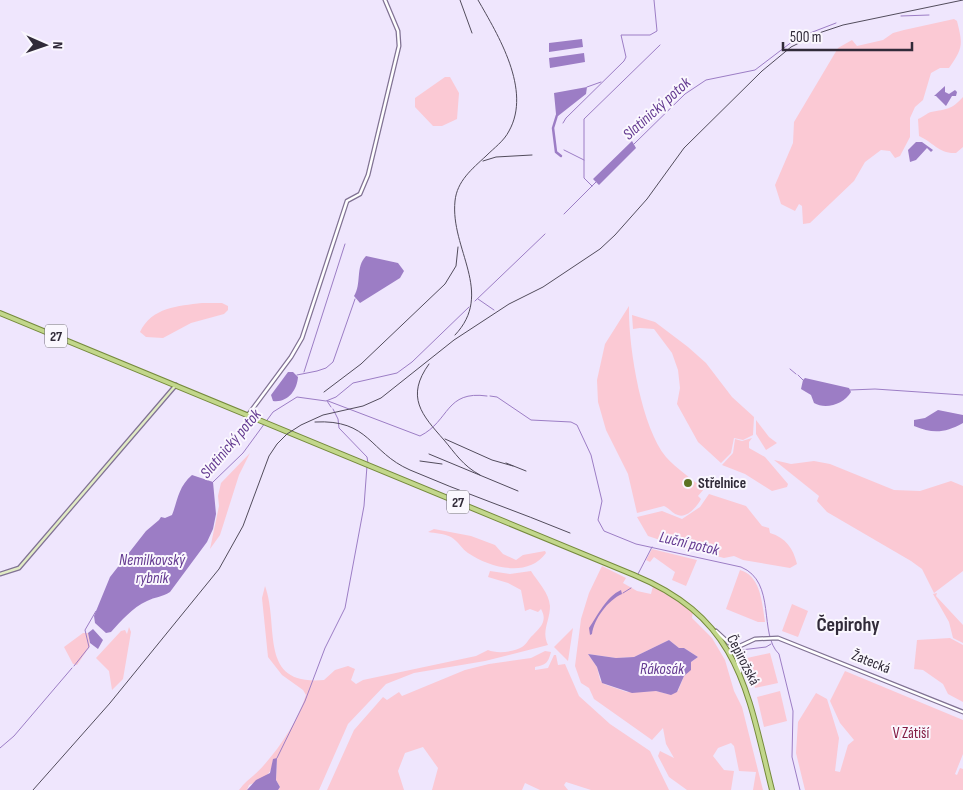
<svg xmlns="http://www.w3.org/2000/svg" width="963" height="790" viewBox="0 0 963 790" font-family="'Sofia Sans Condensed',sans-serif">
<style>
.green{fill:#fbc9d4;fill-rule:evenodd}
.water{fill:#9c7dc5}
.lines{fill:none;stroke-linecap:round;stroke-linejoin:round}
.stream{stroke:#9c7dc5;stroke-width:1}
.canal{stroke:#9c7dc5;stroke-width:2.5}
.tertiary-casing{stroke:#807293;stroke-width:5}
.secondary-casing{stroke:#807293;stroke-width:5}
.primary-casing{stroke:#758a3c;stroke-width:6}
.tertiary{stroke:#fff;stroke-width:2.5}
.secondary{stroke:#e1ebc5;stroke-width:2.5}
.primary{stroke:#c2d78b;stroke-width:4}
.rail{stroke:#524c5c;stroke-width:1}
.poi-dot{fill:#5c7222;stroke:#faf7fe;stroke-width:2}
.labels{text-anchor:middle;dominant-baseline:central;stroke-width:4;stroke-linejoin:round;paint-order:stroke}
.shield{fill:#faf7fe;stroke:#6d6874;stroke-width:1}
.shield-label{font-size:14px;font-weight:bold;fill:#312b39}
.poi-label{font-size:15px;font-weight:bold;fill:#312b39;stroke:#faf7fe;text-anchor:start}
.street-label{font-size:15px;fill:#312b39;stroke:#faf7fe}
.park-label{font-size:15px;fill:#831b43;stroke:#faf7fe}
.water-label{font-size:16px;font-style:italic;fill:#643a91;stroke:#faf7fe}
.district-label{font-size:20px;font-weight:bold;fill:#312b39;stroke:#faf7fe}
</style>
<rect width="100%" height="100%" fill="#efe6fd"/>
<path class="green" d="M954 19 957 21C963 45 963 48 949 68H940L931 73 923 100 915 107 910 118V137L900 156 895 158 890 151 881 150 865 162 854 181 810 223 803 224 802 206 799 204 795 211 781 204 775 185 793 143 794 122 838 48 852 40 857 46 883 40 893 33 904 30Z
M445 77H450L459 93 457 119 442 126H433L415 107V98Z
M963 97V147L956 153C939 154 933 142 919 136L918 119C923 117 927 113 931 112 947 109 951 110 963 97Z
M202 303H222L228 306V310L224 314 191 323 163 338 146 337 140 332C152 307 178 306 202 303Z
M629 306C628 345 641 427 666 457 677 469 692 479 704 489L698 496 701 499C698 505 687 519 678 515 673 514 669 508 664 506L637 513 628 474 606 430 598 402 597 380 605 344Z
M632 315 655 322 688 347 706 363 732 397 754 417 753 435 743 440 734 438 731 453 721 463 698 442 677 404 680 388 678 370 672 353 654 329 640 328 633 329Z
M756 420 769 437 777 443 766 450 756 434Z
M752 438 749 442V448L765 457 788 484 787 487 772 491 745 474 722 465 733 453 735 439 742 441Z
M250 453 239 475 220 535 210 549 219 506 218 496 221 483Z
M774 460 791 464 814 461 830 464 894 490 920 491 951 481 963 486V571L934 593 922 569 911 561 827 512 817 501 819 496Z
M709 494 746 506 762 526 769 528 770 533C786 538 793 548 797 564L790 568 743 560 734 556 724 558 681 547 648 536 637 517 662 511 682 519 700 507Z
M434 529 471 536 495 545 503 554 516 560 523 555 545 551 546 553C528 578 490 568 468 553 462 549 458 541 451 537 445 534 435 533 428 532Z
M652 549 697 560 686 586 672 580 675 572 654 557 650 562 646 560Z
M602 566 626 578 623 583 637 591 651 594 653 586 693 611 692 618 712 638 725 660 734 691 742 707 763 790H753L756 772 739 771 734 746 731 743 718 748 713 756 724 770 734 771 731 790H687L669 777 658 756 660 751 674 758 666 744 663 728 652 740 594 699 589 688 581 683 575 666 581 619 589 593ZM669 640 679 648H684L698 657 691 662V668L684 676 678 691 668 694 656 691 627 692 604 684 600 680 597 667 588 654 616 658 634 657Z
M740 570C761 576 762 603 765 622H758L726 609Z
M490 571 510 574 531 571C538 582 549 593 550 606 550 621 541 631 548 645L485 661 414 673 386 684 348 724 319 790H278L280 787 276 780 277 759 273 760C272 776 263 779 249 785L247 790H239C246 780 256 775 264 765 281 746 298 720 306 695L303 690 282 675 268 657 262 598 265 586C280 627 257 686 324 680L335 670 348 666 355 669 351 680 356 684 363 680 476 656 488 650C497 654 514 652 522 647 527 644 529 638 533 635 540 628 548 621 541 609L538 612 530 609 525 611 521 590 508 583 488 577Z
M937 593 936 596 963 625V643L953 638 949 622 933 594Z
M792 604 808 611 798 637 782 631Z
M129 627 131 632 123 679 112 690 109 671 96 658 121 631 125 630 127 634Z
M573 628 568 661 554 647Z
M83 633H88L90 646 77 665 73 664 64 647Z
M950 638 963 645V702L948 694 943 684 923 670 914 669 917 640Z
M545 651 551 652C548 663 546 665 535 667V670L548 668 554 655H556L558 665 565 664 579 696 610 724 650 751 669 790H591L566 782 564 785 568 790H540L525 783 522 790H432L438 768 423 747 405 753 398 771 404 790H327L354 730 383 697 387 700 399 692 402 696 465 670 489 664 531 658Z
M770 653 778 683 755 688 747 658Z
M845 671 963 720V754L955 774 957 775 960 768 963 769V790H805L796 753 798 722 816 693 827 699 839 738 835 771 840 772 848 745 854 740 840 723 830 701Z
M780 691 787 721 764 727 757 697Z"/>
<path class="water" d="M582 39 583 47 549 52V43Z
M584 53 585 62 550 68 549 58Z
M945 86V92L949 94 955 90 957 92 956 96H952L946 106 936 96H934Z
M587 87 586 94 558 116 556 114 554 93Z
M632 141 636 148 599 185 593 179Z
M916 142H922L933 150 931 152 927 148 916 160 910 162 908 150Z
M366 256 398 263 404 271 400 278 360 303 354 296C362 284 355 267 366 256Z
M288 372H293L298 377C297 390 288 403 273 401L271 395Z
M805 378 849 388 851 392C844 404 826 410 814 403L811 395 801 389 803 380Z
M938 410 963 415V423C945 433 933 434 914 426V420L925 418Z
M192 475 213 482 216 514 213 529 207 542 170 592C162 597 155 597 147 601 132 608 122 620 111 632L106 633 95 623 94 616 110 577 146 531 159 520 161 517 165 518 172 515C178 500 178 487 192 475Z
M621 590 622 594C608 600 594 619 592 634L590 635 589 628C598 615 606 597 621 590Z
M93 629 103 640 98 649 90 643 88 633Z
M669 640 679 648H684L698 657 691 662V670L684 676 677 692 671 695 656 691 632 693 602 683 597 667 588 654 616 658 634 657Z
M277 758 276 780 280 787 278 790H247L256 780 270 773 273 759Z"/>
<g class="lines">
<path class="stream" d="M901 16 929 15
M587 87 601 82
M563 123 566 118 624 61 626 57 621 35H650L657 31 654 0
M634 144 685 94 706 80 755 70 797 38 836 23
M564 150 584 160
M592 186 584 178V119L660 45
M564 214 596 182
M478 299 494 310
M475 301 545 234
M790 369 796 374
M304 372 345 244
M297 375 317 371 326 368 333 362 355 299
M798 375 803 380
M850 390 875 389 963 395
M490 396 497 397 531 420 571 422 577 425 591 455 602 501 598 520 604 531 636 544 741 567C777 582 758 634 779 654L793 711 792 757 800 790
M327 401 331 407
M328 401 420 436C450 421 445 390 487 396
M333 409 338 419 339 428 367 457 368 463
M213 482 243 453 273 412 297 397 326 401 336 397 353 383 397 373 412 362 469 307
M638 574 652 547
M623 593 631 588
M741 650 766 647 771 644
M74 666 89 647 85 630 96 611 98 612
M0 748 14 736 72 668
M277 758 305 701 325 648 345 608 364 506 367 466"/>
<path class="canal" d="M557 115 553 128 556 152 561 156"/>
<defs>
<path id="tertiary" d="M248 415 291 357 302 338 347 201 360 194 368 175 399 46 398 31 385 0
M716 631 729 643 738 645
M739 647 736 657 740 672
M729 651 755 639 778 638 963 712"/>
<path id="secondary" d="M0 574 19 568 176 385"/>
<path id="primary" d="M0 313 634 575C740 619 747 690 772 790"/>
</defs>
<use href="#tertiary" class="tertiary-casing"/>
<use href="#secondary" class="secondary-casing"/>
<use href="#primary" class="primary-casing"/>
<use href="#tertiary" class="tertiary"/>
<use href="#secondary" class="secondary"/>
<use href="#primary" class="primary"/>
<path class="rail" d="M460 0 472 33
M483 161 496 157 532 155
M455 335C495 293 450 249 455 201 457 181 472 169 486 156 494 148 504 141 509 131 532 90 498 35 478 0
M429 364C405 397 422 415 444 440 455 453 463 466 480 475
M324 392 361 364 445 284 456 266 458 247
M315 422C370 419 369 452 410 470 463 493 517 511 570 533
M445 439 492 460 513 466
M429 454 518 491
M420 461 442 464
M506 463 526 471
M33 790 110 703 219 569 243 526 269 456 277 444 287 434 301 425 323 415 363 406 381 398 454 340 509 304 543 287 600 249 615 235 647 199 684 148 762 71 791 47 819 33 843 25 963 0"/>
</g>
<circle class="poi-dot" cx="688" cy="483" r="5"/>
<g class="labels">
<g class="shield">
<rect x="45" y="324.5" width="22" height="23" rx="4"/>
<rect x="447" y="490.5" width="22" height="23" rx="4"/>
</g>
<g class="shield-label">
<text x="56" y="336">27</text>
<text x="458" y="502">27</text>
</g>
<g class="poi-label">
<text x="698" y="483">Střelnice</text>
</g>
<g class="street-label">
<text transform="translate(743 660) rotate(63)">Čepirožská</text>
<text transform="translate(871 662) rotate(22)">Žatecká</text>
</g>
<g class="park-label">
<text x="911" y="733">V Zátiší</text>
</g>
<g class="water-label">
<text transform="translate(657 109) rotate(-42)">Slatinický potok</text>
<text transform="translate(231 444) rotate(-50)">Slatinický potok</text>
<text transform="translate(689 544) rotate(13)">Luční potok</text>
<text x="152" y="560">Nemilkovský<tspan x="152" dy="18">rybník</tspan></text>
<text x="662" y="669">Rákosák</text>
</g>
<g class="district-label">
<text x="848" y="625">Čepirohy</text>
</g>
</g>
<g transform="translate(45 45) rotate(92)" stroke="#faf7fe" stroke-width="4" paint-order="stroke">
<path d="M0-4L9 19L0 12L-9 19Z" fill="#312b39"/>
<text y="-8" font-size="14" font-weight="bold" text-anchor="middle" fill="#312b39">N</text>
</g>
<path d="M783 42v8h129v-8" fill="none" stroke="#312b39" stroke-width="2.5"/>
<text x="790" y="42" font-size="15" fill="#312b39" stroke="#faf7fe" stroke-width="4" paint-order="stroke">500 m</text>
</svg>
